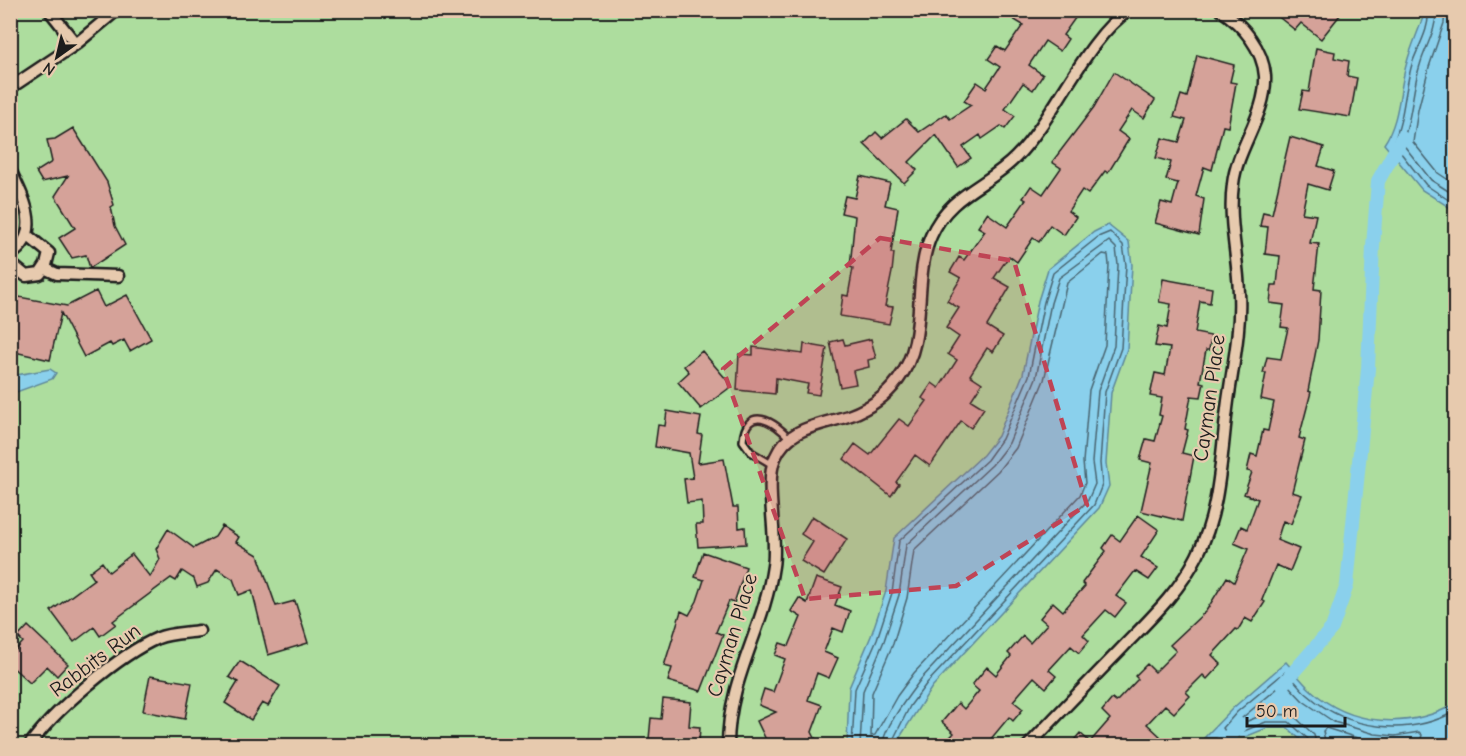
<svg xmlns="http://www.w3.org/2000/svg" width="1466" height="756" viewBox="0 0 1466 756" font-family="'Comic Neue',sans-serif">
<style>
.green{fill:#addd9e;stroke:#647c5d;stroke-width:1.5}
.water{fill:#8ad0ec;stroke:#5e8899;stroke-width:1.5}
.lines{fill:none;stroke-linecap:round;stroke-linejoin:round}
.shore{stroke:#48646f;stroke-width:1.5}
.canal{stroke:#8ad0ec;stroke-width:14}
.building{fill:#d5a299;stroke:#1c1c1c;stroke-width:1.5}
.service-casing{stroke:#1c1c1c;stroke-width:10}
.minor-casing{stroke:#1c1c1c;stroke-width:15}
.service{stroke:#e7caae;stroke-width:5}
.minor{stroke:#e7caae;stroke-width:10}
.marked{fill:#bf4455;fill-opacity:0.2;stroke:#bf4455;stroke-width:4.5;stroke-dasharray:12 8;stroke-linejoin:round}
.labels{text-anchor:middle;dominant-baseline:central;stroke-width:4.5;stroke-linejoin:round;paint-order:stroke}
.street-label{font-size:21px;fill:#1c1c1c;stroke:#e7caae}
</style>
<rect width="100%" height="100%" fill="#ebc5ae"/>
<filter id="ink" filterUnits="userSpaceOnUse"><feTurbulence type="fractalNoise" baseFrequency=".0167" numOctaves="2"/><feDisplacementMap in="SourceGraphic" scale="12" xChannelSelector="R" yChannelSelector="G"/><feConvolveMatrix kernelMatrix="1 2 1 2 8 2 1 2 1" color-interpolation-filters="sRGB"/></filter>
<g filter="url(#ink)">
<path class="green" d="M10 11H1455L1456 716 1452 745H11Z"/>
<path class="water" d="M1422 11H1455V211L1422 190 1384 144C1400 121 1399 88 1407 62 1411 47 1418 32 1423 17Z
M1108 225 1129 242 1132 265 1127 349 1111 393 1106 463 1109 486 1099 508 932 687 895 745H847L849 688 871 636 886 591 894 538 983 455 998 436 1023 374 1038 301 1048 269 1094 232Z
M50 369 56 373 52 379 11 394V376Z
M1286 662C1294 671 1302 682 1311 690 1351 727 1409 729 1455 704V745L1441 742 1414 746 1306 745 1288 728H1267L1245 737 1204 738 1233 708Z"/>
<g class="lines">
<path class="shore" d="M1428 10C1430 28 1419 45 1413 61 1404 88 1405 118 1393 143L1426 185 1456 205
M1436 10C1437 30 1425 47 1420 65 1412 89 1412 121 1402 143L1431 180 1456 196
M1445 10 1444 23 1429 67 1418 110 1413 142 1438 173 1456 185
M1103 254 1108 255 1109 265 1105 345 1089 390 1083 462 1085 483 1080 495 914 673 897 696 875 735 871 736 872 693 893 644 907 598 914 550 998 471 1016 448 1044 380 1067 283Z
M852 746 855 689 877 639 892 593 899 541 987 460 1002 439 1029 376 1044 302 1053 273 1098 237 1110 232 1123 245 1126 265 1121 348 1105 392 1100 463 1102 485 1094 505 927 683 910 706 890 746
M860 746 863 691 884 641 899 595 906 545 992 465 1009 443 1036 378 1051 303 1059 278 1109 241 1116 248 1118 265 1114 346 1098 391 1092 462 1095 484 1088 500 921 679C910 694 884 727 882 746
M1310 746 1308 739 1289 722H1266L1244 731H1225L1223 728 1237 712 1285 672C1294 678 1299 688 1308 695 1349 731 1408 737 1456 711
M1317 746 1314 735 1293 715 1265 714 1245 722 1242 718 1285 682 1303 701 1334 722 1375 734 1395 736 1419 732 1422 735 1419 746
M1326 746 1323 731 1326 728 1373 743H1408L1410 746"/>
<path class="canal" d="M1283 684 1332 628 1347 585 1368 369 1373 246 1378 181 1402 138
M1218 746 1241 725"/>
</g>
<path class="building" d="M1018 10H1072L1078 14 1063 35 1068 39 1060 51 1045 41 1029 65 1043 75 1033 90 1023 83 1005 109 1015 116 1005 129 1001 126 982 139 980 135 963 147 971 158 958 167 936 135 909 162 917 170 904 183 864 144 876 132 882 138 906 119 919 132 946 114 950 119 971 105 964 101 977 82 986 88 1000 67 988 59 997 46 1005 51 1023 25 1013 19Z
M1270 10H1334L1340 15 1321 39 1301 23 1295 30Z
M1316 48 1335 52 1334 58 1349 61 1347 76 1357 78 1350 117 1299 109 1303 91 1309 92Z
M1197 55 1234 65 1230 82 1236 83 1228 127 1223 126 1212 170 1204 167 1196 196 1204 199 1199 235 1155 223 1161 202 1172 205 1178 183 1166 180 1171 162 1156 158 1162 138 1179 142 1186 120 1174 117 1181 95 1187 97Z
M1114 72 1155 100 1144 118 1132 110 1118 131 1129 139 1108 173 1105 171 1088 194 1082 190 1068 211 1076 217 1064 235 1050 225 1039 242 1033 238 1017 262 1009 256 994 278 1010 287 987 326 1003 336 993 352 987 348 970 375 982 383 971 400 984 408 971 428 961 421 930 466 915 455 896 482 899 484 891 496 844 459 855 444 870 455 899 419 909 426 927 401 922 398 932 383 939 388 957 360 948 354 959 337 946 328 959 308 947 301 961 278 950 272 959 257 964 260 985 231 978 227 987 213 1007 227 1026 200 1023 198 1031 186 1043 194 1061 168 1052 162 1094 107Z
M73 128 107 182 114 205 111 207 115 226 125 245 90 268 86 255 72 258 59 238 75 228 55 196 68 176 42 182 36 172 52 162 47 140 55 139Z
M1290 137 1324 147 1318 166 1334 171 1328 190 1308 184 1302 213 1316 215 1310 243 1319 244 1314 289 1321 290 1318 340 1308 391 1311 392 1299 438 1305 440 1292 492 1302 495 1291 524 1283 521 1277 540 1299 549 1290 571 1276 565 1262 600 1265 602 1252 622 1245 618 1238 630 1236 629 1212 655 1221 664 1207 679 1203 675 1186 692 1190 696 1174 713 1165 705 1147 724 1160 736 1152 746H1139L1133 740 1129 746H1069L1080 733 1090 742 1110 719 1102 711 1112 699 1116 702 1138 679 1135 676 1147 664 1155 672 1176 651 1170 645 1206 611 1227 577 1234 582 1248 549 1234 543 1241 526 1247 529 1258 499 1244 494 1252 472 1247 471 1251 454 1257 456 1263 430 1268 431 1274 402 1261 399 1266 373H1263L1267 357 1281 359 1288 328 1281 327 1284 305 1270 303 1272 285H1277L1280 256 1265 254 1268 227 1260 226 1263 212 1272 214Z
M860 176 890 183 885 205 898 208 891 253H894L892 272 885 306 893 307 889 324 840 316 843 295 848 296 853 268 850 267 855 216 841 213 845 196 855 198Z
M1163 279 1212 288 1210 303 1200 301 1195 333 1211 336 1209 350H1206L1200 382 1204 383 1201 397 1191 396 1185 429 1188 430 1182 453 1194 456 1182 521 1141 511 1152 463 1140 460 1146 439 1155 441 1162 416 1159 415 1162 398 1150 396 1155 373 1165 375 1170 348 1155 346 1159 326 1167 328 1171 304 1159 302Z
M96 291 104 307 127 295 151 339 130 351 124 340 112 346 110 343 84 357 61 313 50 360 10 351V302L14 296 67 306Z
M843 339 845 345 871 339 876 358 868 360 869 367 853 371 856 384 840 387 830 342Z
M804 344 827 348 819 395 806 393 808 384 776 378 775 394 737 390 739 354 753 355V347L803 354Z
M702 351 732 386 701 409 678 382 689 372 684 366Z
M667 411 701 417 698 434 702 435 698 463 724 459 733 507H738L739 528 745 527 746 544 698 547 696 524H703L702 501 687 503 684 479 693 478 689 453 655 447 658 425 665 426Z
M1138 515 1159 530 1141 557 1158 568 1149 580 1135 571 1116 596 1126 603 1115 617 1106 610 1083 635 1089 641 1079 653 1071 646 1049 670 1056 676 1046 688 1034 677 1013 701 1023 709 1013 721 1009 717 985 746H942L954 733 942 722 958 703 964 709 979 691 972 685 987 667 996 675 1011 656 1008 653 1023 636 1030 643 1047 624 1040 618 1053 602 1063 611 1085 586 1082 583 1106 551 1103 548 1112 535 1120 541Z
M812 516 847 539 824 575 801 561 813 542 801 534Z
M222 526 239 537 236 542 258 555 276 606 295 601 308 643 268 655 252 590 239 595 233 579 217 569 208 583 197 587 194 579 182 571 176 581 171 578 113 621 116 624 100 636 94 627 74 642 51 611 94 579 89 572 102 562 109 572 132 554 150 577 160 559 156 549 168 529 194 548 215 537Z
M703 552 746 567 734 603 729 601 716 632 723 635 701 691 668 681 672 668 664 666 681 611 689 615 697 601 704 580 695 577Z
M816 578 842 587 835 605 850 611 843 632 833 628 824 652 838 658 829 678 817 673 808 700 822 705 812 732 819 746H769L757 721 776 712 759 705 764 689 773 692 785 659 775 655 780 643 789 646 801 617 791 611 799 598 807 603Z
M28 626 68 664 57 676 47 666 30 683 10 665V656L23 642 18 637Z
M240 661 280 686 268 706 262 703 251 720 225 703 238 682 229 677Z
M150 676 192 683 185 719 143 711Z
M663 699 691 702 689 726 700 727 699 743 649 739 651 718 661 719Z"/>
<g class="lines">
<defs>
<path id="service" d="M188 10 189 12
M773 465 751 452 743 441C746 404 775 421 790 439"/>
<path id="minor" d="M49 10 76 44
M10 88 76 44 117 10
M10 170C23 197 44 234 10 255
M10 263 26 276 40 274 46 265 49 253 27 235
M44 268 57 274 118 276
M29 746C52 712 120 654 158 638 169 633 186 633 199 631
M728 746C728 678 764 630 773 566 778 536 764 483 775 458 788 426 823 425 851 415 870 408 886 396 898 380 930 338 911 282 931 236 949 194 988 186 1016 157 1055 118 1085 39 1129 10
M1028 746C1059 713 1091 680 1123 647 1150 619 1179 592 1197 556 1221 510 1221 452 1228 401 1233 365 1241 329 1239 293 1238 256 1228 221 1233 184 1237 147 1267 114 1265 76 1263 49 1243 25 1221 10"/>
</defs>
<use href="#service" class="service-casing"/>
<use href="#minor" class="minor-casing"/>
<use href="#service" class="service"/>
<use href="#minor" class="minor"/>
</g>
</g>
<path class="marked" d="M880 238 1014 261 1087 505 956 586 805 599 723 369Z"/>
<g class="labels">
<g class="street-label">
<text transform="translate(1209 398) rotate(-82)">Cayman Place</text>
<text transform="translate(732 635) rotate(-73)">Cayman Place</text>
<text transform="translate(95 660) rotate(-37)">Rabbits Run</text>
</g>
</g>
<rect width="1466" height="756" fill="none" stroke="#e7caae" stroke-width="36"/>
<rect x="18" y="18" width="1430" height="720" fill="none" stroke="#1c1c1c" stroke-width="2" filter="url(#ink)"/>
<g transform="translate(57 57) rotate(214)" stroke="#e7caae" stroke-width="4.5" paint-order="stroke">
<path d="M0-4.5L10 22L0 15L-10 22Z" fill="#1c1c1c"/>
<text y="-9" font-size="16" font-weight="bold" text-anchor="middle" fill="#1c1c1c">N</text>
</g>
<path d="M1247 717v9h98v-9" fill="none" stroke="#1c1c1c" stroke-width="3"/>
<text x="1256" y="717" font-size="18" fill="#1c1c1c" stroke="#e7caae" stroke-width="4.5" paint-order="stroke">50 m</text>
</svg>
